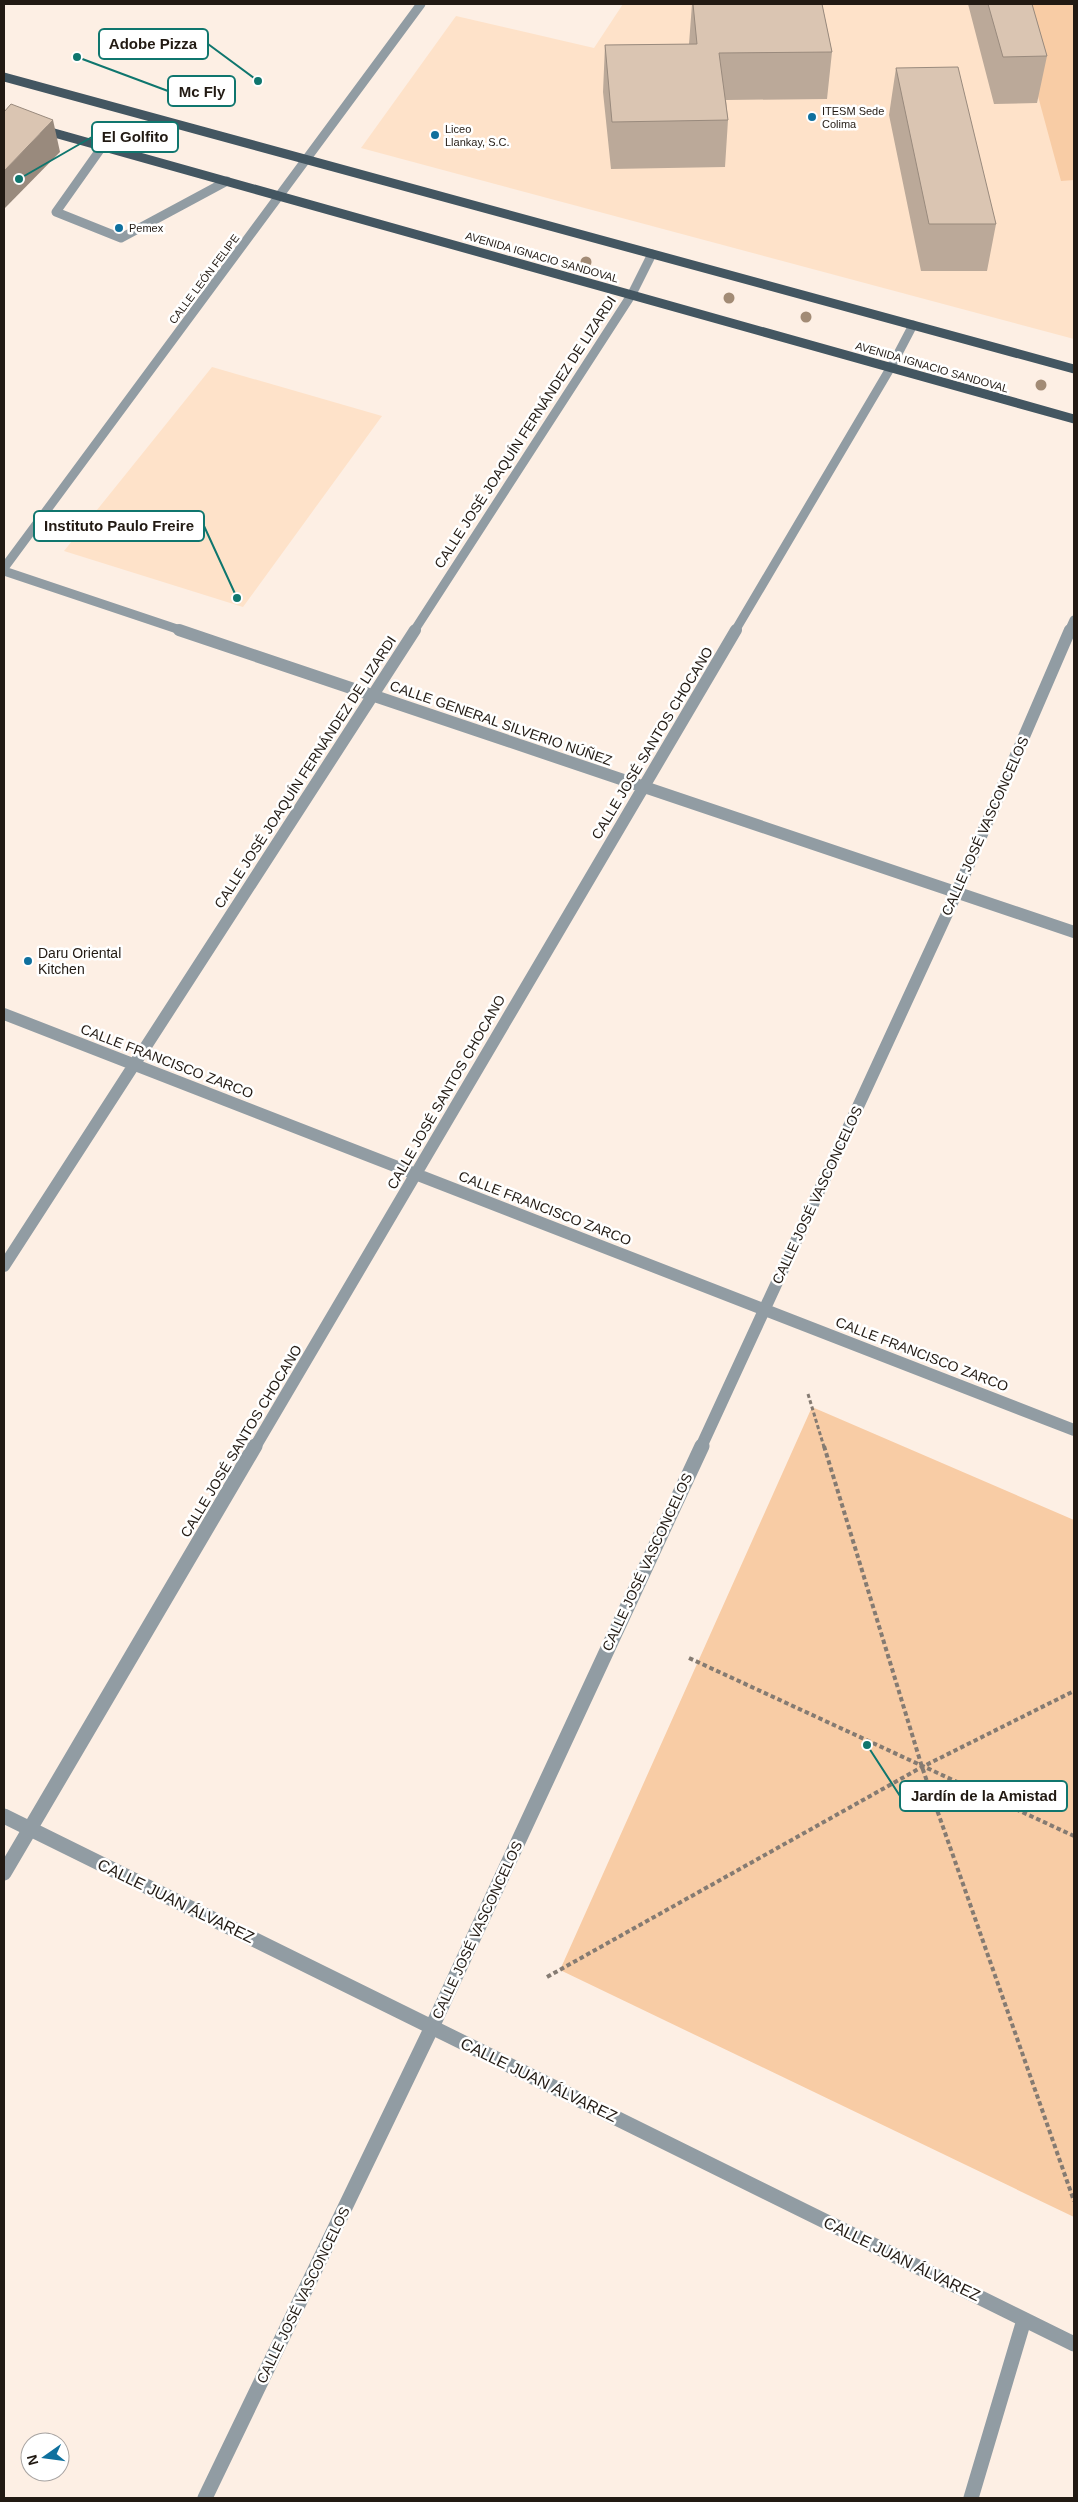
<svg xmlns="http://www.w3.org/2000/svg" width="1078" height="2502" viewBox="0 0 1078 2502" font-family="Helvetica,sans-serif">
<style>
.built{fill:#fee2c9}
.green{fill:#f8cca5}
.lines{fill:none;stroke-linecap:round;stroke-linejoin:round}
.path-far1{stroke:#857b72;stroke-width:3;stroke-dasharray:4 2.5;stroke-linecap:butt}
.path{stroke:#857b72;stroke-width:4;stroke-dasharray:4.5 3;stroke-linecap:butt}
.minor-far2{stroke:#919ca3;stroke-width:9}
.minor-far1{stroke:#919ca3;stroke-width:12}
.minor{stroke:#919ca3;stroke-width:15}
.major{stroke:#435661;stroke-width:9}
.tree{fill:#a28b75}
.wall{fill:#bba999}
.shaded-wall{fill:#998a7d}
.building{fill:#dac5b2;stroke:#998a7d}
.poi-dot{fill:#0f709e;stroke:#fff;stroke-width:2}
.labels{text-anchor:middle;dominant-baseline:central;stroke-width:5;stroke-linejoin:round;paint-order:stroke}
.far-poi-label{font-size:11px;fill:#221a13;stroke:#fff;text-anchor:start}
.far-street-label{font-size:11px;fill:#221a13;stroke:#fff}
.street-label{font-size:14px;fill:#221a13;stroke:#fff}
.poi-label{font-size:14px;fill:#221a13;stroke:#fff;text-anchor:start}
.near-street-label{font-size:16px;fill:#221a13;stroke:#fff}
.leader{fill:none;stroke:#0f766e;stroke-width:2}
.callout-dot{fill:#0f766e;stroke:#fff;stroke-width:2}
.callout{fill:#fff;stroke:#0f766e;stroke-width:2}
.callout-label{font-size:15px;text-anchor:middle;font-weight:bold;fill:#221a13}
</style>
<rect width="100%" height="100%" fill="#fdefe4"/>
<path class="built" d="M623 4H1074V339L361 148 456 16 594 48Z
M212 367 382 416 243 607 64 551Z"/>
<path class="green" d="M1013 4H1074V180L1061 181Z
M812 1407 1074 1520V2217L560 1970Z"/>
<g class="lines">
<path class="path-far1" d="M808 1394 824 1447"/>
<path class="path" d="M824 1446 922 1767 1074 2201
M689 1658 1074 1836
M547 1977 922 1767 1074 1691"/>
<path class="minor-far2" d="M102 147 56 212 121 238 227 181
M4 568 421 4
M4 571 183 631
M414 631 632 294 652 254
M735 631 891 367 913 325
M1069 631 1074 620"/>
<path class="minor-far1" d="M179 630 1074 932
M4 1014 1074 1430
M4 1266 415 630
M255 1447 736 630
M701 1447 957 892 1070 630"/>
<path class="minor" d="M4 1816 1074 2344
M4 1873 255 1446
M205 2498 432 2027 702 1446
M971 2498 1024 2320"/>
<path class="major" d="M4 77 1074 369
M40 129 1074 419"/>
</g>
<g class="tree">
<circle cx="586" cy="262" r="5.5"/>
<circle cx="729" cy="298" r="5.5"/>
<circle cx="806" cy="317" r="5.5"/>
<circle cx="1041" cy="385" r="5.5"/>
</g>
<path class="wall" d="M692 4H822L832 52 827 99 726 100 728 120 725 167 611 169 603 92 605 45 689 44Z
M968 4H1032L1047 56 1037 103 994 104Z
M896 68 996 224 987 271H921L889 115Z"/>
<path class="shaded-wall" d="M53 120 60 152 4 209V171Z"/>
<path class="building" d="M693 4H822L832 52 719 53 728 120 612 122 605 45 697 44Z
M988 4H1032L1047 56 1003 57Z
M958 67 996 224H929L896 68Z
M11 104 53 120 4 171V112Z"/>
<g class="poi-dot">
<circle cx="812" cy="117" r="5"/>
<circle cx="435" cy="135" r="5"/>
<circle cx="119" cy="228" r="5"/>
<circle cx="28" cy="961" r="5"/>
</g>
<g class="labels">
<g class="far-poi-label">
<text x="822" y="111">ITESM Sede<tspan x="822" dy="13">Colima</tspan></text>
<text x="445" y="129">Liceo<tspan x="445" dy="13">Llankay, S.C.</tspan></text>
<text x="129" y="228">Pemex</text>
</g>
<g class="far-street-label">
<text transform="translate(542 257) rotate(16)">AVENIDA IGNACIO SANDOVAL</text>
<text transform="translate(204 279) rotate(-53)">CALLE LEÓN FELIPE</text>
<text transform="translate(932 367) rotate(16)">AVENIDA IGNACIO SANDOVAL</text>
</g>
<g class="street-label">
<text transform="translate(525 432) rotate(-57)">CALLE JOSÉ JOAQUÍN FERNÁNDEZ DE LIZARDI</text>
<text transform="translate(501 723) rotate(19)">CALLE GENERAL SILVERIO NÚÑEZ</text>
<text transform="translate(652 743) rotate(-59)">CALLE JOSÉ SANTOS CHOCANO</text>
<text transform="translate(305 772) rotate(-57)">CALLE JOSÉ JOAQUÍN FERNÁNDEZ DE LIZARDI</text>
<text transform="translate(985 826) rotate(-66)">CALLE JOSÉ VASCONCELOS</text>
<text transform="translate(167 1061) rotate(21)">CALLE FRANCISCO ZARCO</text>
<text transform="translate(446 1092) rotate(-60)">CALLE JOSÉ SANTOS CHOCANO</text>
<text transform="translate(817 1195) rotate(-65)">CALLE JOSÉ VASCONCELOS</text>
<text transform="translate(545 1208) rotate(21)">CALLE FRANCISCO ZARCO</text>
<text transform="translate(922 1354) rotate(21)">CALLE FRANCISCO ZARCO</text>
<text transform="translate(241 1441) rotate(-59)">CALLE JOSÉ SANTOS CHOCANO</text>
<text transform="translate(647 1562) rotate(-65)">CALLE JOSÉ VASCONCELOS</text>
<text transform="translate(477 1930) rotate(-65)">CALLE JOSÉ VASCONCELOS</text>
<text transform="translate(303 2295) rotate(-64)">CALLE JOSÉ VASCONCELOS</text>
</g>
<g class="poi-label">
<text x="38" y="953">Daru Oriental<tspan x="38" dy="16">Kitchen</tspan></text>
</g>
<g class="near-street-label">
<text transform="translate(176 1901) rotate(26)">CALLE JUAN ÁLVAREZ</text>
<text transform="translate(539 2080) rotate(26)">CALLE JUAN ÁLVAREZ</text>
<text transform="translate(902 2259) rotate(26)">CALLE JUAN ÁLVAREZ</text>
</g>
</g>
<path class="leader" d="M258 81L208 44M77 57L168 91M19 179L92 137M237 598L204 526M867 1745L900 1796"/>
<g class="callout-dot">
<circle cx="258" cy="81" r="5"/>
<circle cx="77" cy="57" r="5"/>
<circle cx="19" cy="179" r="5"/>
<circle cx="237" cy="598" r="5"/>
<circle cx="867" cy="1745" r="5"/>
</g>
<g class="callout">
<rect x="99" y="29" width="109" height="30" rx="5"/>
<rect x="168" y="76" width="67" height="30" rx="5"/>
<rect x="92" y="122" width="86" height="30" rx="5"/>
<rect x="34" y="511" width="170" height="30" rx="5"/>
<rect x="900" y="1781" width="167" height="30" rx="5"/>
</g>
<g class="callout-label">
<text x="153" y="49">Adobe Pizza</text>
<text x="202" y="97">Mc Fly</text>
<text x="135" y="142">El Golfito</text>
<text x="119" y="531">Instituto Paulo Freire</text>
<text x="984" y="1801">Jardín de la Amistad</text>
</g>
<rect width="1078" height="2502" fill="none" stroke="#221a13" stroke-width="10"/>
<g transform="translate(45 2457) rotate(256)"><circle r="24" fill="#ffffff" stroke="#a7a3a1"/>
<path d="M0-4L9 19L0 12L-9 19Z" fill="#0f709e"/>
<text y="-8" font-size="14" font-weight="bold" text-anchor="middle" fill="#221a13">N</text>
</g>
</svg>
